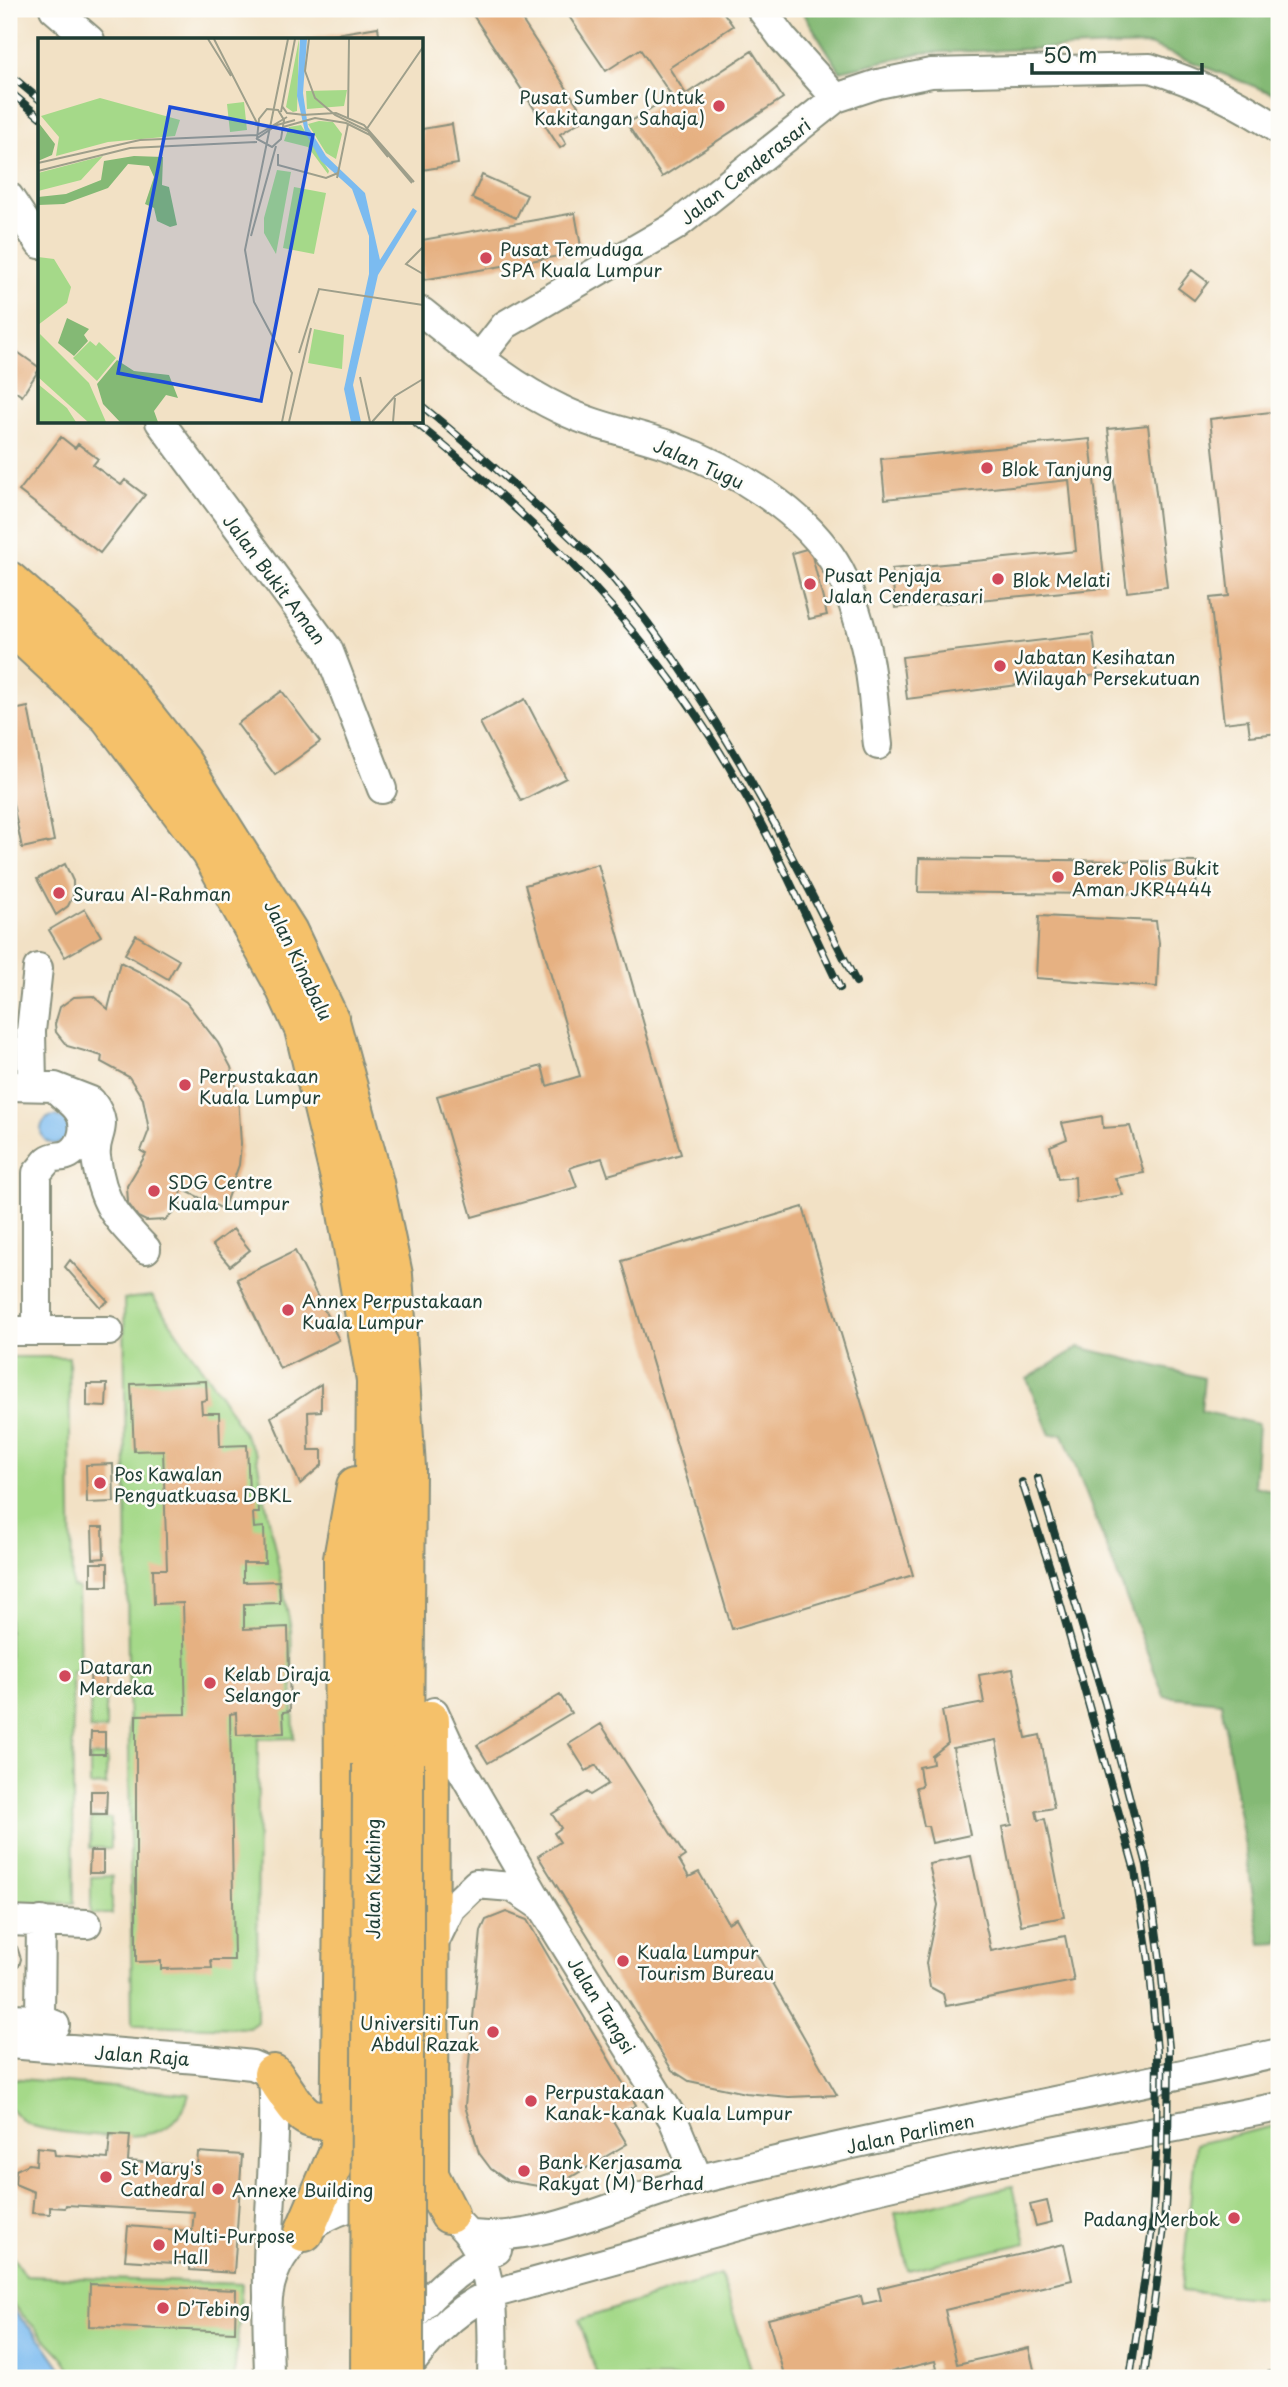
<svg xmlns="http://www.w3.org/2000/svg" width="1288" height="2387" viewBox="0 0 1288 2387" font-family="'Playpen Sans',sans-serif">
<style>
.green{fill:#a5d989;stroke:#628b5e;stroke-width:2}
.forest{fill:#84b975;stroke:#527b54;stroke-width:2}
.water{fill:#7bbbf0;stroke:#4d7c92;stroke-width:2}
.building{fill:#e6b182}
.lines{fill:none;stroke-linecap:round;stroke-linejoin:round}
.minor-casing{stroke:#888f7c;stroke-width:32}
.highway-casing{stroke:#888f7c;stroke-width:42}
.minor{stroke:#fff;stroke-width:28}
.highway{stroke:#f5c16b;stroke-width:38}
.rail-casing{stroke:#1f3d34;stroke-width:8}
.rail{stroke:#fdfcf7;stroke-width:5;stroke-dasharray:16;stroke-linecap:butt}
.highway-bridge-casing{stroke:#888f7c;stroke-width:42;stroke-linecap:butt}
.highway-bridge{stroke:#f5c16b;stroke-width:38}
.poi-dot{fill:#d1495b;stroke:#fdfcf7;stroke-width:2.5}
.labels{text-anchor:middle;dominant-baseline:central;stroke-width:5;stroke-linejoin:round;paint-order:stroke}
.poi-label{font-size:18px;fill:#1f3d34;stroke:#fdfcf7;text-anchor:start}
.street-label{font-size:18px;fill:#1f3d34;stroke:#fdfcf7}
.inset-road{fill:none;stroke:#9e9f8b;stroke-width:2}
.view{fill:#1d4ed8;fill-opacity:0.15;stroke:#1d4ed8;stroke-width:3.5}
.inset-edge{fill:none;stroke:#1f3d34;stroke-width:3.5}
</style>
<rect width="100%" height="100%" fill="#fdfcf7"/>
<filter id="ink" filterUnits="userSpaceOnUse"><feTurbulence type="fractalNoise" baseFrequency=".0143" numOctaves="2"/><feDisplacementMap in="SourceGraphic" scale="14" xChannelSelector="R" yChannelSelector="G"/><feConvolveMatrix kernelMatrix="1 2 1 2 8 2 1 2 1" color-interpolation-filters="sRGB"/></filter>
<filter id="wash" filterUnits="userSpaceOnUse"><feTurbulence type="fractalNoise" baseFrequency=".00686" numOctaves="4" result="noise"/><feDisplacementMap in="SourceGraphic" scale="28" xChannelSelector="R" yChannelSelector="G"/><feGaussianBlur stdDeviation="1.57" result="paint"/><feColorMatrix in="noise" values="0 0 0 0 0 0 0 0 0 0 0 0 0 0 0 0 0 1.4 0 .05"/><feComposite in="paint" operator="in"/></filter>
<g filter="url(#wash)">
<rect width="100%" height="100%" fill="#f2e1c5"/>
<path class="green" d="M152 1296 223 1399 256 1454 291 1629 294 1738 258 1739 257 2022 249 2028 132 2025 124 1299Z
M9 1357H69L72 1587 78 1588 80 1671H72L74 1903H9Z
M90 1697H106V1730L90 1729Z
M90 1756H107L106 1785 90 1786Z
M91 1818H111V1848H90Z
M112 1876V1914H91V1877Z
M9 2078 189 2094C185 2110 175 2125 159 2131 132 2141 61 2134 33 2126 23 2123 14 2113 9 2105Z
M1279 2125V2300L1181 2291 1196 2144Z
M1013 2186 1026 2243 908 2270 895 2213Z
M9 2251 25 2276 242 2284 234 2378H76L63 2357 9 2301Z
M721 2275 754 2378H598L579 2320Z"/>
<path class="forest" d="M801 9H1279V96L1149 45 921 53 840 71Z
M1079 1347 1204 1378 1201 1411 1258 1424 1254 1486 1279 1492V1943L1261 1944 1221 1702 1164 1696 1063 1434 1050 1435 1027 1379Z"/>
<path class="water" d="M41 1130a14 14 0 1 1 28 0a14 14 0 1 1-28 0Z
M9 2306 43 2342 68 2378H9Z"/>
<g id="blocks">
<path class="building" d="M469 9H520L516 11 586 118 560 134 566 144 560 148Z
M564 9H721L733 26 669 68 686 94 752 51 783 98 662 177 627 124 671 95 640 49 606 71Z
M378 27 380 40H306V39Z
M452 124 458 164 422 170V129Z
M482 175 527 195 516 218 472 198Z
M575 213 582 252 422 280V240Z
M1192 270 1208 282 1194 300 1178 288Z
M9 346 40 368 22 396 9 387Z
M1279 411V733L1250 736 1248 720 1224 723 1210 598 1229 596 1210 419Z
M1148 425 1167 587 1127 592 1108 429Z
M61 437 75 448 78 444 98 459 93 465 121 485 125 480 145 495 100 553 19 491Z
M1090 439 1105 588 895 608 892 569 1076 551 1069 480 885 499 881 459Z
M810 548 827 615 809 619 792 553Z
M1093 634 1098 675 907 699 902 657Z
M282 691 320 742 275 775 237 724Z
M525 699 566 778 521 801 480 723Z
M28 707 54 841 22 848 11 794H9V711Z
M919 858 1197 862 1196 895 918 892Z
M65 864 73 881V896L68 906 56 915 37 879Z
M598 864 681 1154 608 1175 602 1158 575 1166 570 1168 577 1187 472 1217 437 1096 542 1066 547 1086 580 1076 525 885Z
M85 909 101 936 65 957 49 930Z
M1039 916 1156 921 1159 943 1157 987 1036 978Z
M9 919H12V1051H9Z
M136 935 179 960 168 979 125 954Z
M120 962 146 975 186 1002 218 1043 231 1067 238 1095 241 1144 239 1165 223 1209 182 1189 179 1208 165 1220 146 1221 138 1217 128 1203 127 1186 146 1154 141 1151 149 1130 143 1099 129 1077 101 1062 102 1056 67 1046 56 1032 55 1024 60 1007 74 997 93 996 108 1009Z
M1102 1116 1103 1128 1130 1126 1144 1173 1115 1178 1123 1195 1076 1203 1075 1177 1058 1179 1050 1146 1067 1139 1062 1123Z
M803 1207 913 1575 732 1629 622 1261Z
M233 1229 250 1250 230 1266 212 1245Z
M295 1251 339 1340 280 1369 237 1279Z
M70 1260 108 1301 100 1307 65 1267Z
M206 1381 207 1400 201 1401 202 1413H219L220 1446 247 1445 249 1492H258L259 1513H253L254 1528 264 1527 265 1563H243V1582L279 1581 280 1603 244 1604V1629L288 1627 290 1711 283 1712 284 1733 237 1735 236 1713 230 1714 234 1960H211L212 1968 161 1969V1961L136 1962V1715L186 1714 183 1603 154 1604 153 1569H167L163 1450 134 1451 131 1384Z
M87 1384H107L106 1407 87 1406Z
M321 1384V1411L308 1412 309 1450H322V1465L300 1484 271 1417Z
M113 1464 114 1502 87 1503 86 1465Z
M92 1527H103L104 1558 93 1559Z
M91 1563H108V1586H91Z
M1013 1669 1026 1738 1040 1735 1054 1808 1036 1811 1038 1820 1045 1819 1064 1917 1021 1925 1002 1827 1012 1825 996 1740 953 1748 970 1835 932 1843 928 1826H924L916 1787 922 1786 919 1767 933 1764 932 1756 948 1743 942 1711 984 1703 979 1675Z
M90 1672H106V1694H91Z
M560 1695 571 1713 488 1763 477 1745Z
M601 1724 685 1856 679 1860 689 1877 699 1872 728 1923 736 1918 837 2095 789 2097 746 2093 689 2081 672 2070 538 1856 560 1842 554 1833 561 1828 552 1814 587 1792 590 1795 608 1784 596 1765 586 1771 569 1744Z
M91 1732H105V1754H90Z
M91 1791H107L106 1814H91Z
M90 1851H103V1873H89Z
M971 1856 991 1951 1065 1936 1074 1981 946 2006 943 1994 930 1987 926 1963 938 1905 929 1864Z
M506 1912 527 1920 636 2105 612 2119 627 2144 566 2180 544 2187 508 2181 491 2169 479 2153 465 2106 481 1931 486 1920Z
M9 1942 17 1947 21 1959 19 1966 9 1974Z
M110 2134 130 2135 128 2161 197 2166 198 2152 242 2155 234 2273 190 2270V2264L125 2260 128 2226 192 2231 194 2212 66 2205 65 2208 50 2207V2214L32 2213 34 2192 15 2184 16 2170 29 2164 36 2165 37 2147 54 2149 55 2155 108 2159Z
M1047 2201 1052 2222 1036 2226 1030 2205Z
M1064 2244 1072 2280 945 2310 957 2364 1029 2348 1036 2378H901L937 2369 935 2361 867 2378H785L768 2319 861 2296 863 2304 881 2300 878 2288Z
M90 2284 236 2290 235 2332 89 2326Z
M1279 2369V2378H1250V2376Z"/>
</g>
</g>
<g filter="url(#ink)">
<use href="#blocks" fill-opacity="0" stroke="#888f7c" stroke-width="2"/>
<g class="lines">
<defs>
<path id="minor" d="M54 9 90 40
M761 9 784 40 836 98
M9 197 40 244
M422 312C466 347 509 385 560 409 596 427 634 433 671 446 732 468 807 511 839 570 851 593 859 620 865 645 873 677 874 712 878 745
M480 357 505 325 674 227 836 98 878 84 931 73 1150 68C1195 82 1241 103 1279 130
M160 422 328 649 382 789
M9 1086 55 1087 91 1101C112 1129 93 1133 96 1157 102 1203 115 1217 146 1249
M32 1086 31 1031 38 968
M9 1331H109
M37 1331V1173C41 1169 44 1164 48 1160 54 1155 62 1158 69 1154 84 1145 88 1123 78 1110 71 1100 62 1097 55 1087
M434 1712 456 1760 541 1906 673 2119 698 2179
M9 1921 87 1924
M433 1945 451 1908 476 1884 512 1887 539 1905
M9 2018 40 2019 55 2025
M40 2019 41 1921
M9 2044 197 2059 252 2065 273 2074C278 2148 266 2221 268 2296
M460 2225C497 2260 493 2330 492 2378
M471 2235C549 2243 626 2197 700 2179 892 2132 1087 2096 1279 2053
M399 2334C426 2299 456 2268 497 2250
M402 2376C425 2344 451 2311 488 2295L851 2195 970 2167 1279 2107
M269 2378C269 2352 266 2324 268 2298 274 2240 333 2201 387 2202"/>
<path id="highway" d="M9 581 105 665 182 763 288 932 330 1021 374 1183 393 1275 406 1468 404 1763
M9 623 109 716 211 852 283 983 304 1029 343 1190 376 1380 372 1764
M430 1720 429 2175 449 2214
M273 2074C295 2101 302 2132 339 2115
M304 2232 340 2148 344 1820 343 1559 356 1486"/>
</defs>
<use href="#minor" class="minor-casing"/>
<use href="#highway" class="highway-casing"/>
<use href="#minor" class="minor"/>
<use href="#highway" class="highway"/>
<defs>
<path id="rail" d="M9 74 40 100
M9 91 40 117
M422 406C470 445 517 487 562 529 579 546 600 562 615 581 715 702 786 842 856 982
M415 422C542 524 658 641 739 784 777 849 807 920 840 988
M1038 1478 1105 1703 1147 1865 1160 1958 1169 2048 1168 2151 1164 2228 1144 2378
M1022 1482 1052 1574 1135 1871 1149 1961 1157 2051 1156 2152 1152 2229 1130 2378"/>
</defs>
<use href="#rail" class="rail-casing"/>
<use href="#rail" class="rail"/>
<defs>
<path id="highway-bridge" d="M404 1763V2378
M370 2378 372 1764"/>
</defs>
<use href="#highway-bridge" class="highway-bridge-casing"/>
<use href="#highway-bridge" class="highway-bridge"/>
</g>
</g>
<g class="poi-dot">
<circle cx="719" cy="106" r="7"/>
<circle cx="486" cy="258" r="7"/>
<circle cx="987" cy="468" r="7"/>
<circle cx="998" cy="579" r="7"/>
<circle cx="810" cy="584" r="7"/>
<circle cx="1000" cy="666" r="7"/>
<circle cx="1058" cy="877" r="7"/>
<circle cx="59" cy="893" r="7"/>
<circle cx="185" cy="1085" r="7"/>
<circle cx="154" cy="1191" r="7"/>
<circle cx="288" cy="1310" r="7"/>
<circle cx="100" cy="1483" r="7"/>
<circle cx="65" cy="1676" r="7"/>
<circle cx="210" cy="1683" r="7"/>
<circle cx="623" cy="1961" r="7"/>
<circle cx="493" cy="2032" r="7"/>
<circle cx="531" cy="2101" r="7"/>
<circle cx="524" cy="2171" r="7"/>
<circle cx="106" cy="2177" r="7"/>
<circle cx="218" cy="2189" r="7"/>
<circle cx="1234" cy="2218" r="7"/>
<circle cx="159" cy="2245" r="7"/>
<circle cx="163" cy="2308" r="7"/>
</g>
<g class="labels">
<g class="poi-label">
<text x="705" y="96" text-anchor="end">Pusat Sumber (Untuk<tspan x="705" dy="21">Kakitangan Sahaja)</tspan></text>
<text x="500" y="248">Pusat Temuduga<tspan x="500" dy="21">SPA Kuala Lumpur</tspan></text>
<text x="1001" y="468">Blok Tanjung</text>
<text x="824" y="574">Pusat Penjaja<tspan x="824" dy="21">Jalan Cenderasari</tspan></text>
<text x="1012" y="579">Blok Melati</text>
<text x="1014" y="656">Jabatan Kesihatan<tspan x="1014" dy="21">Wilayah Persekutuan</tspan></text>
<text x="1072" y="867">Berek Polis Bukit<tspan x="1072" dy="21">Aman JKR4444</tspan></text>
<text x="73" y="893">Surau Al-Rahman</text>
<text x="199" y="1075">Perpustakaan<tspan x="199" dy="21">Kuala Lumpur</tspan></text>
<text x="168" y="1181">SDG Centre<tspan x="168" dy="21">Kuala Lumpur</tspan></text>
<text x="302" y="1300">Annex Perpustakaan<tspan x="302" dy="21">Kuala Lumpur</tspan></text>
<text x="114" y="1473">Pos Kawalan<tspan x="114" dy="21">Penguatkuasa DBKL</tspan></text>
<text x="79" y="1666">Dataran<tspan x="79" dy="21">Merdeka</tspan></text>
<text x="224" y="1673">Kelab Diraja<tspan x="224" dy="21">Selangor</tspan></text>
<text x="637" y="1951">Kuala Lumpur<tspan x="637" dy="21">Tourism Bureau</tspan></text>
<text x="479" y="2022" text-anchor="end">Universiti Tun<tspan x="479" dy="21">Abdul Razak</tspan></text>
<text x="545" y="2091">Perpustakaan<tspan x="545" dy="21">Kanak-kanak Kuala Lumpur</tspan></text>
<text x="538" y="2161">Bank Kerjasama<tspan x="538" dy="21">Rakyat (M) Berhad</tspan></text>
<text x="120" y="2167">St Mary's<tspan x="120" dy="21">Cathedral</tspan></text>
<text x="232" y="2189">Annexe Building</text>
<text x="1220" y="2218" text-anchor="end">Padang Merbok</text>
<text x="173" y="2235">Multi-Purpose<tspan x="173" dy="21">Hall</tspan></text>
<text x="177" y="2308">D’Tebing</text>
</g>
<g class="street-label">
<text transform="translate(745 171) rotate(-38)">Jalan Cenderasari</text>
<text transform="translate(699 463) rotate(24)">Jalan Tugu</text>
<text transform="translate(275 579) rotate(53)">Jalan Bukit Aman</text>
<text transform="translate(299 960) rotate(64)">Jalan Kinabalu</text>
<text transform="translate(372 1879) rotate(-90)">Jalan Kuching</text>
<text transform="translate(602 2005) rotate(58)">Jalan Tangsi</text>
<text transform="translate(142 2055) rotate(4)">Jalan Raja</text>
<text transform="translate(910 2133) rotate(-12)">Jalan Parlimen</text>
</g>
</g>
<g transform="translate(38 38)">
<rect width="385" height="385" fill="#f2e1c5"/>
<path d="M261 1 259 73 255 74 248 69ZM309 52 306 68 269 71 268 53ZM62 60 142 82 137 98 70 104 18 118 21 99 3 78ZM206 64 209 92 192 94 189 66ZM281 83 295 84 304 96 298 121 288 115 270 86ZM263 87 291 133 290 136 270 109 246 103 251 89ZM65 118 43 142 0 153V135ZM239 132 253 134 238 216 226 195V180ZM256 149 288 155 276 216 245 210ZM0 219 16 221 33 249 29 265 0 287ZM276 291 306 297 304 331 270 325ZM2 296 51 345 68 384H50L0 339ZM52 303 58 308 61 304 78 320 59 343 35 320ZM0 346 29 370 38 384H0Z" fill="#a5d989"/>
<path d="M0 84 17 106 14 117 0 123ZM96 118 125 119 124 147 131 149 139 187 132 189 119 183 116 170 107 166 116 139 111 128 90 126 70 150 26 166 0 167V159L28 156 63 142 66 123ZM29 280 51 291 46 297 50 303 36 318 20 305ZM79 322 96 333 131 337 140 360 128 357 116 373 120 384H82L65 366 59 346Z" fill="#84b975"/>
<path d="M262 1H269L265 55 270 89 288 118 327 155 342 222 375 170 379 173 340 237 315 347 323 384H313L306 351 331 236V198L314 151 283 123 267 94 259 58Z" fill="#7bbbf0"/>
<path class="inset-road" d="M170 1 193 38M176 1 220 87M271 1 267 33 277 60 297 77 330 93 374 145M244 68 249 75 267 77M229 71 240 72 246 82 243 101 234 109 219 101 221 81ZM243 74 257 1M264 77 298 75 326 87 376 144M310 80 311 1M245 89 277 80 308 85 332 97 350 119M328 92 385 9M218 101 239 87 257 82M240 116V127L288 140 300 135M0 125 102 102 219 97 249 79M0 133 92 110 219 104M299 140 310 86M213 198 238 108M385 209 368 226 385 236M261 315 281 251 385 267M322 339 332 384M244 384 254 335 216 264 207 212 250 1M251 384 273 290M334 384 357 358 385 341M355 384 357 360"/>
<path class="view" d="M132 69 275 97 223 363 80 335Z"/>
<rect width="385" height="385" class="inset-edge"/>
</g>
<rect width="1288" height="2387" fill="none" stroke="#fdfcf7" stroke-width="35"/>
<path d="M1032 63v10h170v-10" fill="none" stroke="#1f3d34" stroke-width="3.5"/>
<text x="1043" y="63" font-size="21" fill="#1f3d34" stroke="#fdfcf7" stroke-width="5" paint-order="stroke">50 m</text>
</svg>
